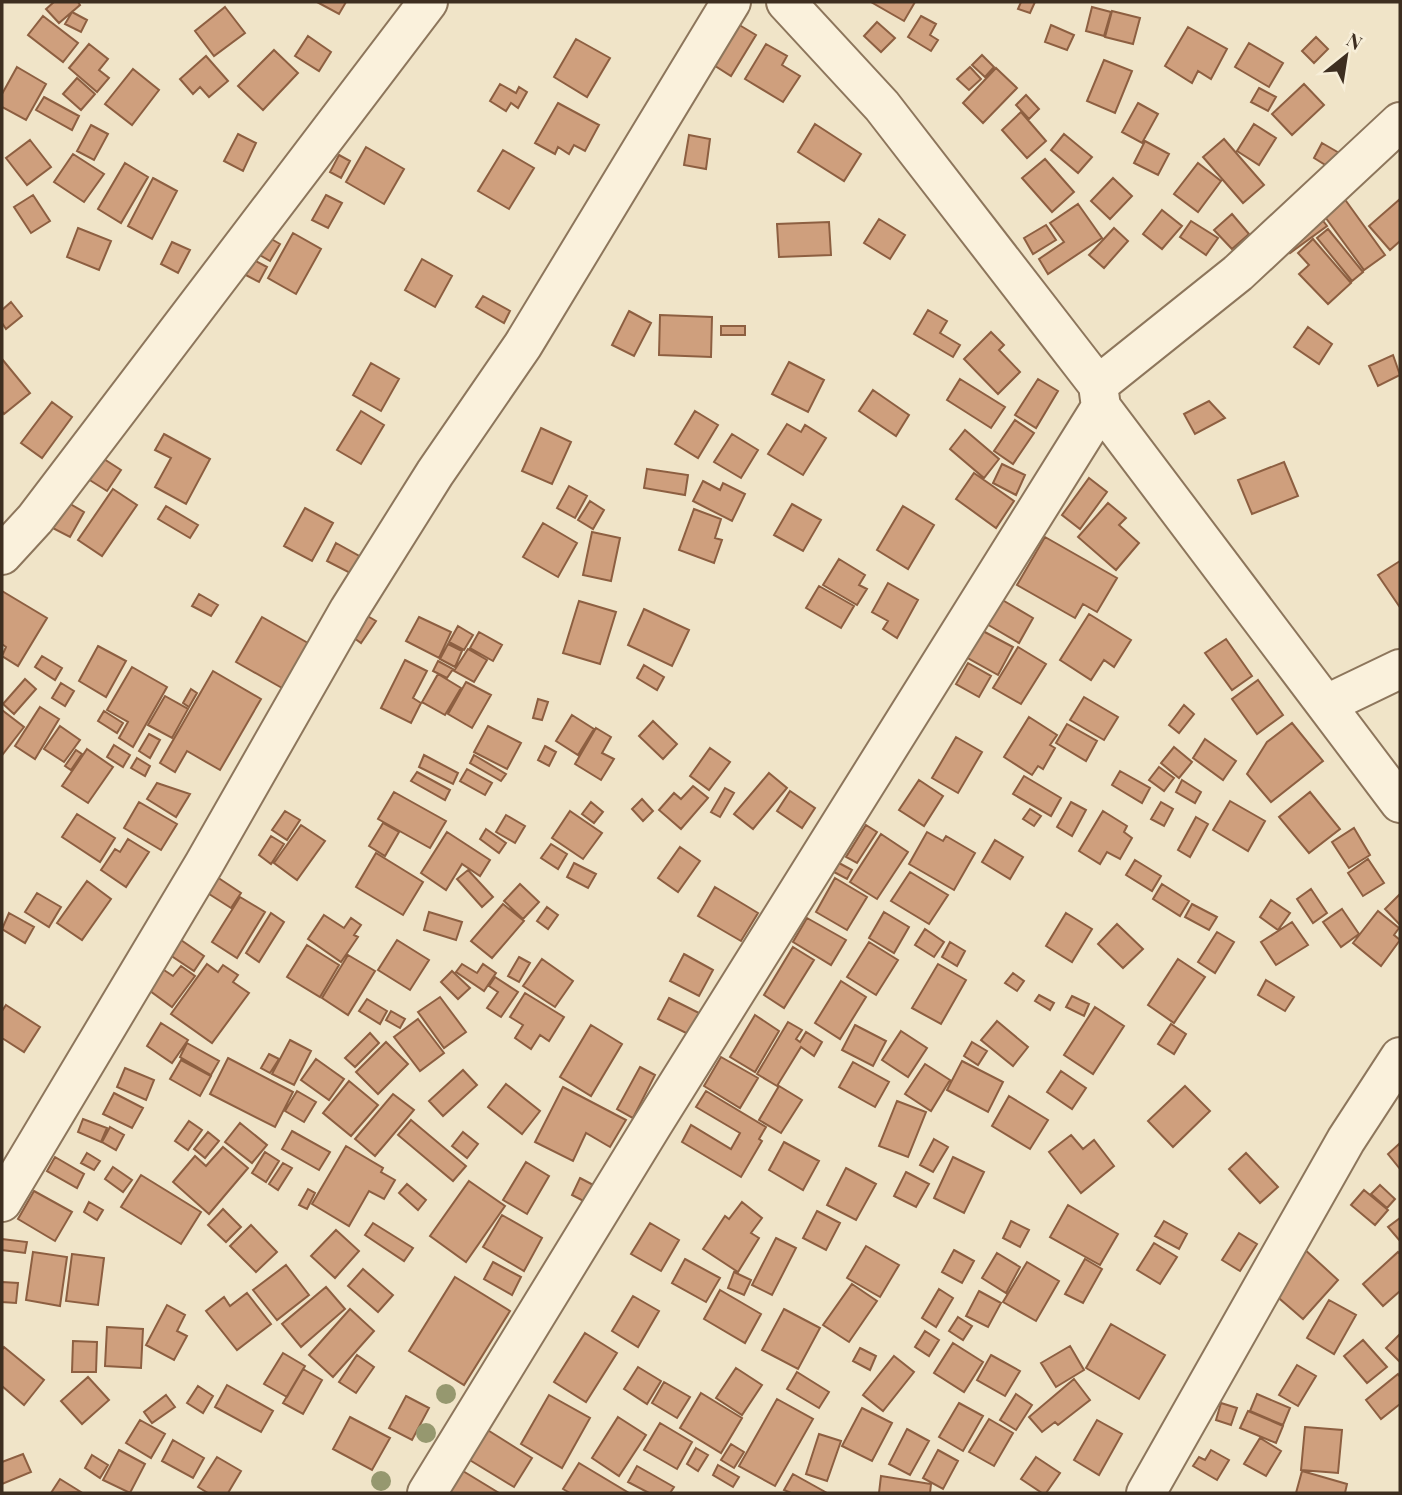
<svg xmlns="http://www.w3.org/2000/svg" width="1402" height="1495" viewBox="0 0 1402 1495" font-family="'Playfair Display',serif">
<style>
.building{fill:#cf9f7d;stroke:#8d5f41;stroke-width:2}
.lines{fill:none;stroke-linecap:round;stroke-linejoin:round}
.minor-casing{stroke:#8d765c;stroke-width:42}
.minor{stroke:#faf1dc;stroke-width:38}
.tree{fill:#96986f}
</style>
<rect width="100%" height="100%" fill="#f0e4c8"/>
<path class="building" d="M54 2H78L80 5 59 23 46 9Z
M317 2H346L339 14Z
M871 2H915L904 21Z
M1021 2H1035L1030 13 1018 9Z
M225 7 245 33 214 56 195 31Z
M1092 7 1111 12 1104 36 1086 31Z
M1112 11 1140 18 1133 44 1105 37Z
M72 12 87 20 81 32 65 24Z
M43 16 78 43 63 62 28 35Z
M921 16 936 24 930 35 938 40 931 51 908 37Z
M877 22 895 38 881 52 864 36Z
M736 23 756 35 731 76 712 64Z
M1051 25 1074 35 1067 50 1045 42Z
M1188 27 1227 49 1211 79 1198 71 1192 83 1165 66Z
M308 36 331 52 319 71 295 56Z
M1316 37 1328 49 1314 63 1302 51Z
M576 39 610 58 587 97 554 77Z
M1249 43 1283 63 1269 87 1235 67Z
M89 44 108 59 99 70 109 78 97 92 69 68Z
M766 44 787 56 782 65 800 76 783 102 745 79Z
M274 50 298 73 263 110 238 86Z
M982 55 994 67 985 77 972 65Z
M206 56 228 81 209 97 200 87 193 94 180 79Z
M1104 60 1132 71 1115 113 1087 101Z
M17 67 46 84 26 120 2 107V94Z
M970 67 981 79 969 90 957 79Z
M996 68 1017 88 983 123 963 103Z
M133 69 159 90 132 125 105 104Z
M77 78 95 94 81 110 63 94Z
M500 84 516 93 519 87 527 92 518 108 511 103 506 111 490 101Z
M1304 84 1324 105 1292 135 1272 114Z
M1259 88 1276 97 1268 111 1251 102Z
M1026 95 1039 109 1029 119 1016 105Z
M44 97 79 116 72 130 36 110Z
M558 103 599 125 585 151 574 145 569 154 558 147 555 154 535 143Z
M1138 103 1158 114 1142 143 1122 132Z
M1021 112 1046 141 1027 158 1002 130Z
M815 124 861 154 844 181 798 152Z
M1254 124 1276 138 1259 165 1237 151Z
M91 125 108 134 94 160 77 151Z
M238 134 256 143 243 171 224 161Z
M1064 134 1092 157 1078 173 1051 150Z
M689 135 710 139 706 169 684 165Z
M1224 139 1264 185 1243 203 1203 157Z
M30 140 51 167 27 185 6 158Z
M1145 141 1169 154 1158 175 1134 163Z
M1322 143 1341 154 1332 169 1314 158Z
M366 147 404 169 384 204 346 182Z
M503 150 534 168 509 209 478 191Z
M73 154 104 174 84 202 54 182Z
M339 155 350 161 341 178 330 172Z
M1045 159 1074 192 1052 212 1022 178Z
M125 163 148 177 121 223 98 209Z
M1198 163 1221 181 1198 212 1174 194Z
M153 178 177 191 152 239 128 226Z
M1113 178 1132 196 1110 219 1091 201Z
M1341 194 1385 255 1364 270 1320 210Z
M33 195 50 221 31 233 14 207Z
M326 195 342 203 328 228 312 220Z
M1400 199V241L1390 250 1369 226Z
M1078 204 1102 238 1048 274 1039 259 1064 242 1050 223Z
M1162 210 1182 226 1162 249 1143 234Z
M1317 213 1327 226 1290 253 1281 240Z
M1232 214 1249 234 1232 249 1214 230Z
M879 219 905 235 890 259 864 243Z
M1191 221 1218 238 1206 255 1180 237Z
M829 222 831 255 779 257 777 224Z
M1046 225 1056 240 1033 254 1024 238Z
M78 228 111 241 99 270 67 257Z
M1114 228 1128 241 1104 268 1089 255Z
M1328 229 1363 272 1352 281 1317 238Z
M261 233 280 244 270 261 251 250Z
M293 233 321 249 296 294 268 278Z
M1313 239 1351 283 1328 304 1299 274 1309 265 1298 253Z
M172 242 190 250 178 273 161 264Z
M250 258 267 267 259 282 242 273Z
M422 259 452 276 435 307 405 290Z
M483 296 510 311 504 323 476 307Z
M11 302 22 316 6 329 2 323V310Z
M928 310 947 321 940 333 960 345 953 357 914 334Z
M629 311 651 323 634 356 612 345Z
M660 315 712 317 711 357 659 355Z
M721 326H745V335H721Z
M1308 327 1332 344 1319 364 1294 347Z
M991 332 1004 345 999 350 1020 372 998 394 964 359Z
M1393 355 1400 375 1378 386 1369 366Z
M2 359 30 393 4 414 2 411Z
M789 362 824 380 808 412 772 394Z
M371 363 399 379 381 411 353 395Z
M960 379 1005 407 991 428 947 400Z
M1038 379 1058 391 1036 428 1015 415Z
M873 390 909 415 896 436 859 411Z
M1209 401 1225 418 1195 434 1184 414Z
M52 402 72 417 42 458 21 443Z
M361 411 384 425 361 464 337 450Z
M695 411 718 425 698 458 675 444Z
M1015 420 1034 433 1013 464 994 451Z
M787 424 801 432 805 425 826 438 803 475 768 454Z
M541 428 571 442 552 484 522 471Z
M965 430 999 459 984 478 950 449Z
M164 434 210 459 186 504 155 487 171 458 155 450Z
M732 434 758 450 741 478 714 462Z
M90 450 121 470 107 491 77 472Z
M1284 462 1298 496 1252 514 1238 480Z
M1002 464 1025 475 1016 495 993 483Z
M647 469 688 475 685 495 644 488Z
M974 473 1014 501 996 528 956 499Z
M1089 478 1107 492 1080 529 1062 515Z
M703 481 720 490 723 483 745 494 732 521 693 501Z
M569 486 587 496 575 518 557 508Z
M113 489 137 505 102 556 78 540Z
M60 498 84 512 70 537 45 524Z
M590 501 604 510 593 529 578 520Z
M1108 503 1126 518 1119 525 1139 543 1116 570 1078 537Z
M792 504 821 520 803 551 774 535Z
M166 506 198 525 190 538 158 519Z
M903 506 934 525 908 569 877 550Z
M305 508 333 523 312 561 284 546Z
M694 509 721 519 715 538 722 540 714 563 679 550Z
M543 523 577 543 558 577 523 557Z
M592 532 620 538 611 581 583 575Z
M1045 537 1117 578 1097 612 1083 604 1075 618 1017 585Z
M336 543 361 557 352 574 327 561Z
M839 559 865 575 859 585 867 589 857 605 823 585Z
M1400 561V605L1399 606 1378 575Z
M888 583 918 600 897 638 883 629 888 621 872 612Z
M819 586 854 606 841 628 806 608Z
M2 591 47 618 18 666 2 656 6 647 2 644Z
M199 594 218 605 211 616 192 606Z
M999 598 1033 618 1019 643 985 623Z
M579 601 616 612 600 664 563 653Z
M644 609 689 630 672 666 628 645Z
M364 614 376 621 361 643 350 635Z
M1089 614 1131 640 1114 667 1104 660 1091 680 1060 660Z
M262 617 308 643 282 688 236 662Z
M419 617 451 632 439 658 406 641Z
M458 626 473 635 464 650 449 642Z
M981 630 1013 647 998 675 966 657Z
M479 632 502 645 493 661 470 648Z
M1226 639 1252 676 1232 690 1205 653Z
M448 644 462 651 455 667 440 659Z
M98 646 126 661 106 697 79 681Z
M1018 647 1046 664 1021 704 993 688Z
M468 649 487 660 474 682 454 671Z
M42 656 62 668 55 680 35 667Z
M405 660 427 671 413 698 421 703 411 723 381 708Z
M438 661 453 669 447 678 433 671Z
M968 663 991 676 979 697 956 684Z
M644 665 664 677 657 690 637 678Z
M132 667 167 687 133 747 119 738 128 722 107 710Z
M213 671 261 699 220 770 187 751 175 772 160 763Z
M438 674 461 688 445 715 422 702Z
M25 679 36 689 14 714 3 704Z
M1258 680 1283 715 1257 734 1232 699Z
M466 682 491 695 472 728 448 714Z
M61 683 74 691 65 706 52 698Z
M191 689 197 693 189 707 183 703Z
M165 696 188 709 172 738 148 725Z
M1084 697 1118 717 1104 740 1070 720Z
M538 699 548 702 542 720 533 718Z
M1184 705 1194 714 1179 733 1169 725Z
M40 707 59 719 35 759 15 746Z
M2 710 24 727 3 754 2 753Z
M104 711 123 723 117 733 98 721Z
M572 715 594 729 578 755 556 741Z
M1029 717 1057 735 1050 745 1055 748 1043 769 1038 766 1032 775 1004 757Z
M653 721 677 744 663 759 639 736Z
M1292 723 1323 761 1271 802 1247 774 1267 742Z
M1067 724 1097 741 1086 761 1056 743Z
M60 726 80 740 64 762 44 749Z
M488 726 521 743 507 769 474 752Z
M596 728 611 737 602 753 614 759 601 780 575 764Z
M149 734 160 740 150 758 139 751Z
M956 737 982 752 958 793 932 778Z
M1205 739 1236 761 1223 780 1193 758Z
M114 745 130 755 123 767 107 757Z
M545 746 556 752 549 766 538 760Z
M1174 747 1192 762 1179 778 1161 763Z
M710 748 730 762 709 790 690 776Z
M87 749 113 767 88 803 62 786Z
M76 750 82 754 71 770 65 766Z
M424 755 458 773 453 784 419 767Z
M474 755 506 774 501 781 470 763Z
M137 758 150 766 145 776 131 768Z
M1159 767 1174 778 1164 791 1149 780Z
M467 769 492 783 485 795 460 781Z
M1120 771 1150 788 1142 803 1112 785Z
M417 772 450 790 445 800 411 781Z
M769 773 787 788 753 829 734 814Z
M1024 776 1061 798 1051 816 1013 794Z
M919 780 943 796 924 826 899 810Z
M1182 780 1201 792 1195 803 1176 792Z
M157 783 190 794 176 817 147 799Z
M693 786 708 798 681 829 659 810 674 793 681 799Z
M725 788 734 793 720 817 711 812Z
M790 791 815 808 802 828 777 811Z
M394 792 446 821 430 848 378 819Z
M1310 792 1340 829 1309 853 1279 817Z
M642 799 653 811 643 821 632 809Z
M1230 801 1265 821 1248 851 1213 830Z
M139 802 177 824 161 850 124 828Z
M591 802 603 812 594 823 582 814Z
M1071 802 1086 810 1072 836 1057 827Z
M1161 802 1173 809 1164 826 1151 819Z
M1030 809 1041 816 1034 826 1023 819Z
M285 811 300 820 287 840 272 830Z
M570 811 602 833 583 859 552 838Z
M1103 811 1127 826 1124 832 1132 838 1120 859 1107 852 1100 864 1079 851Z
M77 814 115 838 100 862 62 837Z
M506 815 525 826 515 843 496 832Z
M1196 817 1208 824 1190 857 1178 850Z
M383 823 399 832 385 856 369 846Z
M301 825 325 841 297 880 274 863Z
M866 825 877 832 857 863 846 857Z
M1354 828 1370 855 1349 868 1332 842Z
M486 829 506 843 499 853 480 839Z
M447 832 490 860 480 876 462 864 446 890 421 873Z
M927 832 943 841 946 836 975 853 954 890 909 864Z
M881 834 908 852 877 899 850 882Z
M271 836 284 844 271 864 259 855Z
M128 839 149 852 126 887 101 870 115 849 120 852Z
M995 840 1023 857 1010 879 982 862Z
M551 844 567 854 558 869 541 858Z
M680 847 700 861 678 892 658 878Z
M376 853 423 882 403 915 356 887Z
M1368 859 1384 883 1363 896 1348 873Z
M1135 860 1161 876 1152 891 1126 875Z
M574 863 596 874 588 888 567 877Z
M839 863 852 870 847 879 834 872Z
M468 870 493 897 482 907 457 879Z
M910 872 948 895 929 924 891 901Z
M217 877 241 893 231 908 206 892Z
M835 878 867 897 847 930 816 912Z
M87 881 111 899 82 940 57 923Z
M520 884 539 902 523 919 504 901Z
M1162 884 1189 901 1180 916 1153 899Z
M715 887 758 913 741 941 698 916Z
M1311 889 1327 913 1313 923 1297 899Z
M37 893 61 907 49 927 25 912Z
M1400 894V925L1385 909Z
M240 897 265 912 237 958 212 942Z
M1271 900 1290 913 1278 930 1260 917Z
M503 904 524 921 492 958 471 941Z
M1192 904 1217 917 1209 930 1185 917Z
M547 907 558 915 548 929 537 921Z
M1342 909 1359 934 1341 947 1323 922Z
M1378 911 1399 928 1394 935 1400 940 1381 966 1353 943Z
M429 912 462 922 456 940 424 930Z
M884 912 909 927 894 953 869 938Z
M9 913 34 927 25 943 2 929Z
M271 913 284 922 259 962 246 953Z
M1066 913 1092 929 1072 962 1046 946Z
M324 915 344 928 351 918 361 925 354 935 358 937 341 962 308 939Z
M807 918 846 940 831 965 793 942Z
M1292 922 1308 945 1276 965 1261 942Z
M1117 924 1143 949 1123 968 1098 944Z
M925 929 944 942 934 957 915 945Z
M1217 932 1234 942 1215 973 1198 962Z
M181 940 204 956 194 971 170 955Z
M397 940 429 960 410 990 378 970Z
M869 942 898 960 876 995 847 977Z
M950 942 965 951 957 966 942 957Z
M307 945 339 965 320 997 287 977Z
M793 947 814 960 784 1008 764 995Z
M684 954 713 970 699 996 670 981Z
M348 955 375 971 348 1015 322 998Z
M519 957 530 963 519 982 508 976Z
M542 959 573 981 555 1007 523 986Z
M1178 959 1205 977 1174 1023 1148 1005Z
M207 964 218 972 223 965 238 975 233 982 249 993 212 1043 171 1014Z
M462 964 477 973 483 964 496 973 484 991 456 972Z
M938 964 966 980 941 1024 912 1008Z
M181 966 195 976 172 1007 146 988 161 968 173 976Z
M452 971 470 988 458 999 441 982Z
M1013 973 1024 981 1017 991 1005 983Z
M495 977 518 992 501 1017 487 1008 498 992 489 986Z
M1266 980 1294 997 1285 1011 1258 995Z
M841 981 866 997 840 1039 815 1023Z
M525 993 564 1017 549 1041 540 1035 531 1049 515 1038 523 1025 510 1017Z
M1039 995 1054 1003 1050 1010 1035 1001Z
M1072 996 1089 1004 1084 1016 1066 1007Z
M440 997 466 1032 444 1048 418 1012Z
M669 998 699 1013 688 1034 658 1019Z
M367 999 387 1011 380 1024 359 1011Z
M6 1005 40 1027 24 1052 2 1038V1011Z
M1095 1007 1124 1026 1093 1074 1064 1055Z
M391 1011 405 1019 400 1028 386 1020Z
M755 1015 779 1031 755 1072 730 1057Z
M418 1019 444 1053 420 1071 394 1037Z
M997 1021 1028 1047 1013 1066 981 1040Z
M788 1022 802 1030 796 1039 800 1042 806 1032 822 1042 814 1056 801 1047 777 1086 757 1074Z
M161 1023 188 1040 172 1063 147 1046Z
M1171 1024 1186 1034 1174 1054 1158 1044Z
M591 1025 622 1044 591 1096 560 1077Z
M855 1025 886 1041 873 1066 842 1050Z
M901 1031 927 1048 908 1077 882 1060Z
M370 1033 379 1043 355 1067 345 1058Z
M290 1040 311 1051 294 1085 272 1074Z
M386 1042 408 1064 378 1094 356 1072Z
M972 1042 987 1051 978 1065 964 1056Z
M187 1043 219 1061 211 1075 180 1057Z
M269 1054 279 1059 270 1073 261 1068Z
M721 1057 758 1078 740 1108 704 1086Z
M228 1058 293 1092 275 1127 210 1094Z
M316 1059 344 1079 329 1100 301 1080Z
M181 1060 211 1076 200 1096 170 1079Z
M962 1061 1003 1082 988 1112 947 1090Z
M853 1062 889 1082 875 1107 839 1087Z
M925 1064 950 1080 931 1111 905 1094Z
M640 1067 655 1075 633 1118 617 1109Z
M125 1068 154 1080 146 1100 117 1087Z
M463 1070 477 1085 443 1116 429 1101Z
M1061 1071 1086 1088 1072 1109 1047 1092Z
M349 1081 378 1105 351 1136 323 1113Z
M506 1084 540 1111 522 1134 488 1107Z
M779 1086 802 1100 781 1133 759 1120Z
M1185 1086 1210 1111 1173 1147 1148 1121Z
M563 1087 626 1120 610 1147 586 1133 573 1161 535 1142Z
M297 1091 316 1102 304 1122 285 1111Z
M706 1091 766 1127 759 1139 762 1141 741 1177 682 1142 691 1125 731 1149 740 1133 696 1107Z
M114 1093 143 1108 132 1128 103 1114Z
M393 1094 414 1110 375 1156 355 1139Z
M1009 1096 1048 1120 1030 1149 992 1126Z
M897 1101 926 1112 908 1157 879 1146Z
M83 1119 107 1128 101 1142 78 1132Z
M411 1120 466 1166 453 1181 398 1135Z
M189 1121 202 1130 188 1150 175 1141Z
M240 1123 267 1145 252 1163 225 1142Z
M110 1127 124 1135 116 1150 102 1142Z
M292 1131 330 1152 319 1170 282 1149Z
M208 1132 219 1141 205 1158 194 1149Z
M463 1132 478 1144 467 1158 452 1146Z
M1071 1135 1083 1149 1094 1140 1114 1166 1081 1193 1049 1152Z
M934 1139 948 1147 933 1172 920 1165Z
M784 1142 819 1161 803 1190 769 1170Z
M1400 1143V1169L1388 1154Z
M346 1146 383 1168 381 1172 395 1180 384 1199 369 1191 349 1226 312 1204Z
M223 1147 248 1168 209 1214 173 1182 195 1156 206 1166Z
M265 1152 279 1161 266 1182 252 1173Z
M87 1153 100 1161 94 1170 81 1163Z
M1246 1153 1278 1187 1260 1203 1229 1169Z
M55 1157 84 1174 77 1188 47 1171Z
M953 1157 984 1172 964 1213 934 1198Z
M526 1162 549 1176 527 1214 503 1200Z
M283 1163 292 1168 278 1190 269 1184Z
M113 1167 132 1180 123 1192 105 1179Z
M846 1168 876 1184 856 1220 827 1205Z
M906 1172 929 1184 916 1207 894 1196Z
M141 1175 201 1212 181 1244 121 1207Z
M580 1178 599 1188 591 1205 572 1195Z
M469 1181 505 1206 466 1262 430 1236Z
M407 1184 426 1200 418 1210 399 1193Z
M1380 1185 1395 1199 1387 1208 1371 1194Z
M308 1189 315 1193 307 1209 299 1205Z
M1364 1190 1388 1210 1375 1225 1351 1205Z
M34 1191 72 1212 55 1241 18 1219Z
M89 1202 103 1210 97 1220 84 1212Z
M742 1202 762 1218 751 1233 759 1238 738 1272 703 1249 725 1216 729 1219Z
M1068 1205 1118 1234 1100 1265 1050 1237Z
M223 1209 241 1227 226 1242 208 1225Z
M817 1211 840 1223 826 1250 803 1238Z
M502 1215 542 1238 524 1271 483 1247Z
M1400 1218V1241L1388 1227Z
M1011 1221 1029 1230 1020 1247 1003 1238Z
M1164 1221 1187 1234 1179 1249 1155 1236Z
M373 1223 413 1248 404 1261 365 1235Z
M650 1223 679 1240 661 1271 631 1254Z
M251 1225 277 1252 256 1272 230 1246Z
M336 1230 359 1251 335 1278 311 1256Z
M1239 1233 1257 1244 1240 1271 1222 1260Z
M776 1238 796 1248 772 1295 752 1285Z
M2 1239 27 1242 25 1253 2 1250Z
M1154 1243 1177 1257 1160 1284 1137 1270Z
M866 1246 899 1265 880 1297 847 1278Z
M1302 1247 1338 1280 1303 1319 1273 1293Z
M954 1250 974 1261 962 1283 942 1272Z
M33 1252 67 1257 60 1306 26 1300Z
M1398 1252 1400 1254V1291L1383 1306 1363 1284Z
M997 1253 1020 1267 1006 1293 982 1278Z
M72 1254 104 1258 98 1305 66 1301Z
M685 1259 720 1278 706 1302 672 1283Z
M1085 1259 1102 1269 1083 1303 1065 1294Z
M493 1262 521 1277 512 1295 484 1279Z
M1027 1262 1059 1281 1036 1321 1003 1302Z
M286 1265 309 1295 277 1320 253 1290Z
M363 1269 393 1295 378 1312 348 1286Z
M734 1272 751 1280 744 1295 728 1288Z
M455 1277 510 1311 464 1385 409 1351Z
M2 1282 18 1283 16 1303 2 1302Z
M852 1284 877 1301 849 1342 823 1325Z
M326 1287 345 1309 301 1347 282 1324Z
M939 1289 953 1298 936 1327 922 1318Z
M720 1290 761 1314 745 1343 704 1319Z
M979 1291 1001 1303 988 1327 966 1316Z
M247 1293 271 1324 237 1350 206 1311 224 1297 230 1306Z
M633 1296 659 1311 638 1347 612 1331Z
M1329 1300 1356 1315 1334 1354 1307 1338Z
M167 1305 185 1315 177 1331 187 1336 174 1360 146 1345Z
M350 1309 374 1331 333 1377 309 1355Z
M784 1309 820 1328 798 1369 762 1350Z
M958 1317 972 1326 963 1340 949 1331Z
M1111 1324 1165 1355 1139 1399 1086 1368Z
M107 1327 143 1329 141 1368 105 1366Z
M925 1331 939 1340 929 1356 915 1347Z
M585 1333 617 1353 586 1402 554 1382Z
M1400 1334V1362L1386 1348Z
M1363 1340 1387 1367 1367 1383 1344 1356Z
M73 1341 97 1342 96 1372H72Z
M953 1343 983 1362 964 1392 934 1373Z
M1070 1346 1084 1370 1056 1387 1041 1363Z
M4 1347 44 1380 24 1405 2 1386V1350Z
M860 1348 876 1356 870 1370 853 1361Z
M283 1353 305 1366 287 1397 264 1384Z
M357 1355 374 1367 356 1393 339 1382Z
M991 1355 1020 1371 1005 1396 977 1380Z
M894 1356 914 1372 883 1411 863 1395Z
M1297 1365 1316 1376 1298 1406 1279 1395Z
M638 1367 661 1381 647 1404 624 1389Z
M736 1368 762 1385 742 1415 716 1398Z
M303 1369 322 1380 303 1414 283 1403Z
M797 1372 829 1392 819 1408 787 1389Z
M1398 1374 1400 1377V1404L1381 1419 1366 1400Z
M88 1377 109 1400 82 1424 61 1401Z
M1074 1379 1090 1400 1058 1425 1055 1422 1042 1432 1029 1417Z
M664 1382 690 1397 677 1418 652 1403Z
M227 1385 273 1411 261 1432 215 1407Z
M198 1386 213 1396 203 1413 187 1403Z
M701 1393 742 1418 721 1453 680 1428Z
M1016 1394 1032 1405 1016 1430 1000 1420Z
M1257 1394 1290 1408 1283 1425 1250 1411Z
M166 1395 175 1407 152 1423 144 1412Z
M549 1395 590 1418 562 1468 521 1444Z
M406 1396 429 1408 412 1440 389 1428Z
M777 1399 813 1419 775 1486 739 1466Z
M959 1403 983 1416 963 1451 939 1437Z
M1221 1403 1237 1408 1231 1425 1216 1420Z
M862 1408 892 1423 872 1461 842 1446Z
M1248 1411 1283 1426 1276 1443 1240 1428Z
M350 1417 390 1438 372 1470 333 1449Z
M618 1417 646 1435 619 1476 592 1458Z
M989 1419 1013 1433 994 1466 969 1452Z
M140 1420 165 1434 151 1458 126 1443Z
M1097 1420 1122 1434 1099 1475 1074 1460Z
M660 1423 692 1442 677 1469 644 1450Z
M1305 1427 1342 1430 1338 1473 1301 1470Z
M486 1429 532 1458 514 1487 468 1459Z
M907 1429 929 1441 910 1475 889 1464Z
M819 1434 841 1441 827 1481 806 1474Z
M1260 1438 1281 1451 1266 1476 1244 1464Z
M173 1440 204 1458 193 1478 162 1461Z
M731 1444 744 1452 734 1468 721 1460Z
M696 1448 708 1455 698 1471 687 1464Z
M119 1450 145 1464 130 1493 103 1480Z
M938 1450 958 1461 943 1489 923 1478Z
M1211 1450 1229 1460 1217 1480 1193 1466 1199 1457 1205 1460Z
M23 1454 31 1472 2 1484V1462Z
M92 1455 108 1465 100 1478 85 1468Z
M217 1457 241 1471 228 1493H208L198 1487Z
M1036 1457 1060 1473 1046 1493H1042L1021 1479Z
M579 1463 629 1493H570L563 1489Z
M718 1465 739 1477 733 1487 713 1475Z
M637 1466 674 1487 670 1493H649L628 1482Z
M458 1468 499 1493H443Z
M1302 1471 1347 1484 1345 1493H1296Z
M793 1474 827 1493H791L784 1490Z
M881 1476 931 1484 930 1493H879Z
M60 1479 81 1492 51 1493Z"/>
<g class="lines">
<defs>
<path id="minor" d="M786 2 882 106 1098 385 1101 407 1400 803
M1098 385 1238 273 1400 122
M2 555 35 519 428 2
M1327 704 1400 669
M2 1202 204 864 349 610 435 473 523 345 731 2
M427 1493 653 1124 1101 407
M1146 1493 1346 1140 1400 1057"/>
</defs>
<use href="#minor" class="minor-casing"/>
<use href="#minor" class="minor"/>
</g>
<g class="tree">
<circle cx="446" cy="1394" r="10"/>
<circle cx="426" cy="1433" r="10"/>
<circle cx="381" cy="1481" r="10"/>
</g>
<rect width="1402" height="1495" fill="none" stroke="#3d2e20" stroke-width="7"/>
<g transform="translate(1346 56) rotate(30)" stroke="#f7eed8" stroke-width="5" paint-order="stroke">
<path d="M0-5L12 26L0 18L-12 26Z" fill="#3d2e20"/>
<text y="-10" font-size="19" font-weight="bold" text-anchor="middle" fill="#3d2e20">N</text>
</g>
</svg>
